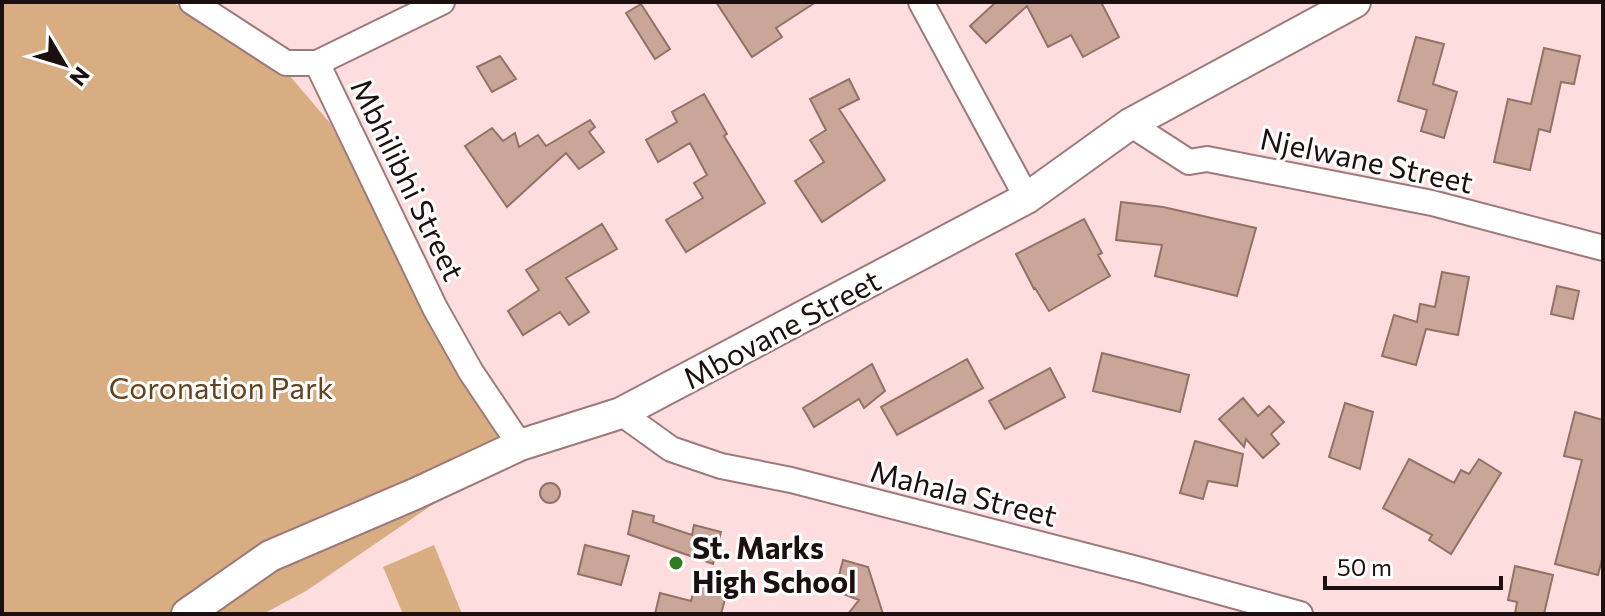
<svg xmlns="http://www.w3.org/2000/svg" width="1605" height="616" viewBox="0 0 1605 616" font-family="Commissioner,sans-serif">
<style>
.green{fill:#d9ad82}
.building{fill:#caa699;stroke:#937165;stroke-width:2}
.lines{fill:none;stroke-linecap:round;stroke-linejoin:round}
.minor-casing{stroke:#9d797a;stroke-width:28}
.tertiary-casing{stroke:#9d797a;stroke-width:34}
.minor{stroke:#fff;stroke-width:24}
.tertiary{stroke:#fff;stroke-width:30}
.poi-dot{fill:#307a20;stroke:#fff;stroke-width:3}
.labels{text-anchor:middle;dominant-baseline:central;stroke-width:6;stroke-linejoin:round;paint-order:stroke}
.street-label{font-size:30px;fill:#1c0f0f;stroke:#fff}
.park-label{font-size:30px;fill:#64421d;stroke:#fff}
.poi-label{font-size:30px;font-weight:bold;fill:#1c0f0f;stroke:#fff;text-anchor:start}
</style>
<rect width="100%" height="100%" fill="#feddde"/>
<path class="green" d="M2 2H172L242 41 289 75 330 123 435 325 520 445 306 591 263 614H2Z
M434 545 462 614H403L383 567Z"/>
<path class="building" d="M716 2H816L776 28 782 37 752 57Z
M996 2H1101L1119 37 1083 57 1071 35 1048 47 1027 6 986 43 970 26Z
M641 4 670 49 655 59 626 13Z
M1416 37 1444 44 1433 84 1457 92 1444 138 1421 131 1427 110 1398 101Z
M1544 48 1580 56 1574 84 1561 82 1550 132 1539 129 1530 170 1494 162 1508 99 1531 104Z
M500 56 516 79 492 92 477 67Z
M849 79 859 99 839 109 885 180 822 222 795 181 824 162 810 140 826 130 810 99Z
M704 94 727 134 724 136 765 203 686 252 666 220 703 198 694 183 707 175 690 143 658 162 646 140 677 122 672 112Z
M590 120 595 127 589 132 604 152 579 169 566 153 507 207 465 146 492 128 503 141 515 133 519 147 538 135 546 146Z
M1121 202 1163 207 1256 228 1237 296 1155 276 1162 245 1116 240Z
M1084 219 1102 253 1098 255 1110 276 1049 311 1035 288 1034 289 1016 254Z
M602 224 617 249 566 278 589 312 569 325 560 312 523 335 508 311 539 290 526 270Z
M1442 272 1469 277 1458 335 1426 329 1416 365 1382 356 1394 315 1417 322 1420 304 1435 307Z
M1557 286 1579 291 1573 319 1551 314Z
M1102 353 1189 375 1180 412 1093 391Z
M967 359 983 388 897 435 881 407Z
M872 364 885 391 864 408 859 399 814 427 803 408Z
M1050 368 1065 397 1005 429 989 401Z
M1243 398 1258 416 1269 406 1284 422 1271 434 1279 444 1263 458 1246 439 1244 447 1219 419Z
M1345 403 1373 412 1360 469 1329 457Z
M1575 412 1603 420V555L1598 575 1555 564 1582 460 1564 456Z
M1195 441 1243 454 1237 486 1208 481 1203 499 1180 493Z
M1409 459 1454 483 1461 470 1469 474 1479 459 1501 473 1451 554 1429 540 1432 535 1383 508Z
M540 493a10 10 0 1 1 20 0a10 10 0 1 1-20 0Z
M633 511 654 516 653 522 692 535 694 525 721 532 713 564 628 534Z
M585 545 629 556 621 585 578 574Z
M843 560 868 567 883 614H848L859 600 835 591Z
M1515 566 1553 575 1544 614H1515L1517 602 1508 600Z
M697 579 728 588 721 614H655L660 593 691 601Z"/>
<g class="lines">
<defs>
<path id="minor" d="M192 2 286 63H317L435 308 471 372 520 445
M921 2 1027 198
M317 63 442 2
M1130 124 1189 162 1207 159 1432 203 1603 248
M621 413 671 449 721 466 791 480 1141 570 1300 614"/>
<path id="tertiary" d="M187 614 270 556 417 493 520 445 621 413 1027 198 1130 124 1355 2"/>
</defs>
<use href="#minor" class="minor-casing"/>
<use href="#tertiary" class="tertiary-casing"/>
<use href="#minor" class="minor"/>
<use href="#tertiary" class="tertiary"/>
</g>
<circle class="poi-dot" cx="676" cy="563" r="8"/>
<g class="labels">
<g class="street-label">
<text transform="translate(1367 159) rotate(12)">Njelwane Street</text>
<text transform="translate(409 179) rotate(64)">Mbhilibhi Street</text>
<text transform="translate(781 328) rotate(-28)">Mbovane Street</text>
<text transform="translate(964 492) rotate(14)">Mahala Street</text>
</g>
<g class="park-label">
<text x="221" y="386">Coronation Park</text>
</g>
<g class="poi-label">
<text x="692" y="546">St. Marks<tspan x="692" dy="34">High School</tspan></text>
</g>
</g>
<rect width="1605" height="616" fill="none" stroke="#1c0f0f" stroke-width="8"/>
<g transform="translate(64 64) rotate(128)" stroke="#ffffff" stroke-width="6" paint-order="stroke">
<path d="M0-6L14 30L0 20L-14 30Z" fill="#1c0f0f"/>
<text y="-12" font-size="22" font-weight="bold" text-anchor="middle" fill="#1c0f0f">N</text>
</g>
<path d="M1325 576v12h176v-12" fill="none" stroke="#1c0f0f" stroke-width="4"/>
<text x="1337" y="576" font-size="24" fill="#1c0f0f" stroke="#ffffff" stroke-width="6" paint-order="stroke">50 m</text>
</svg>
